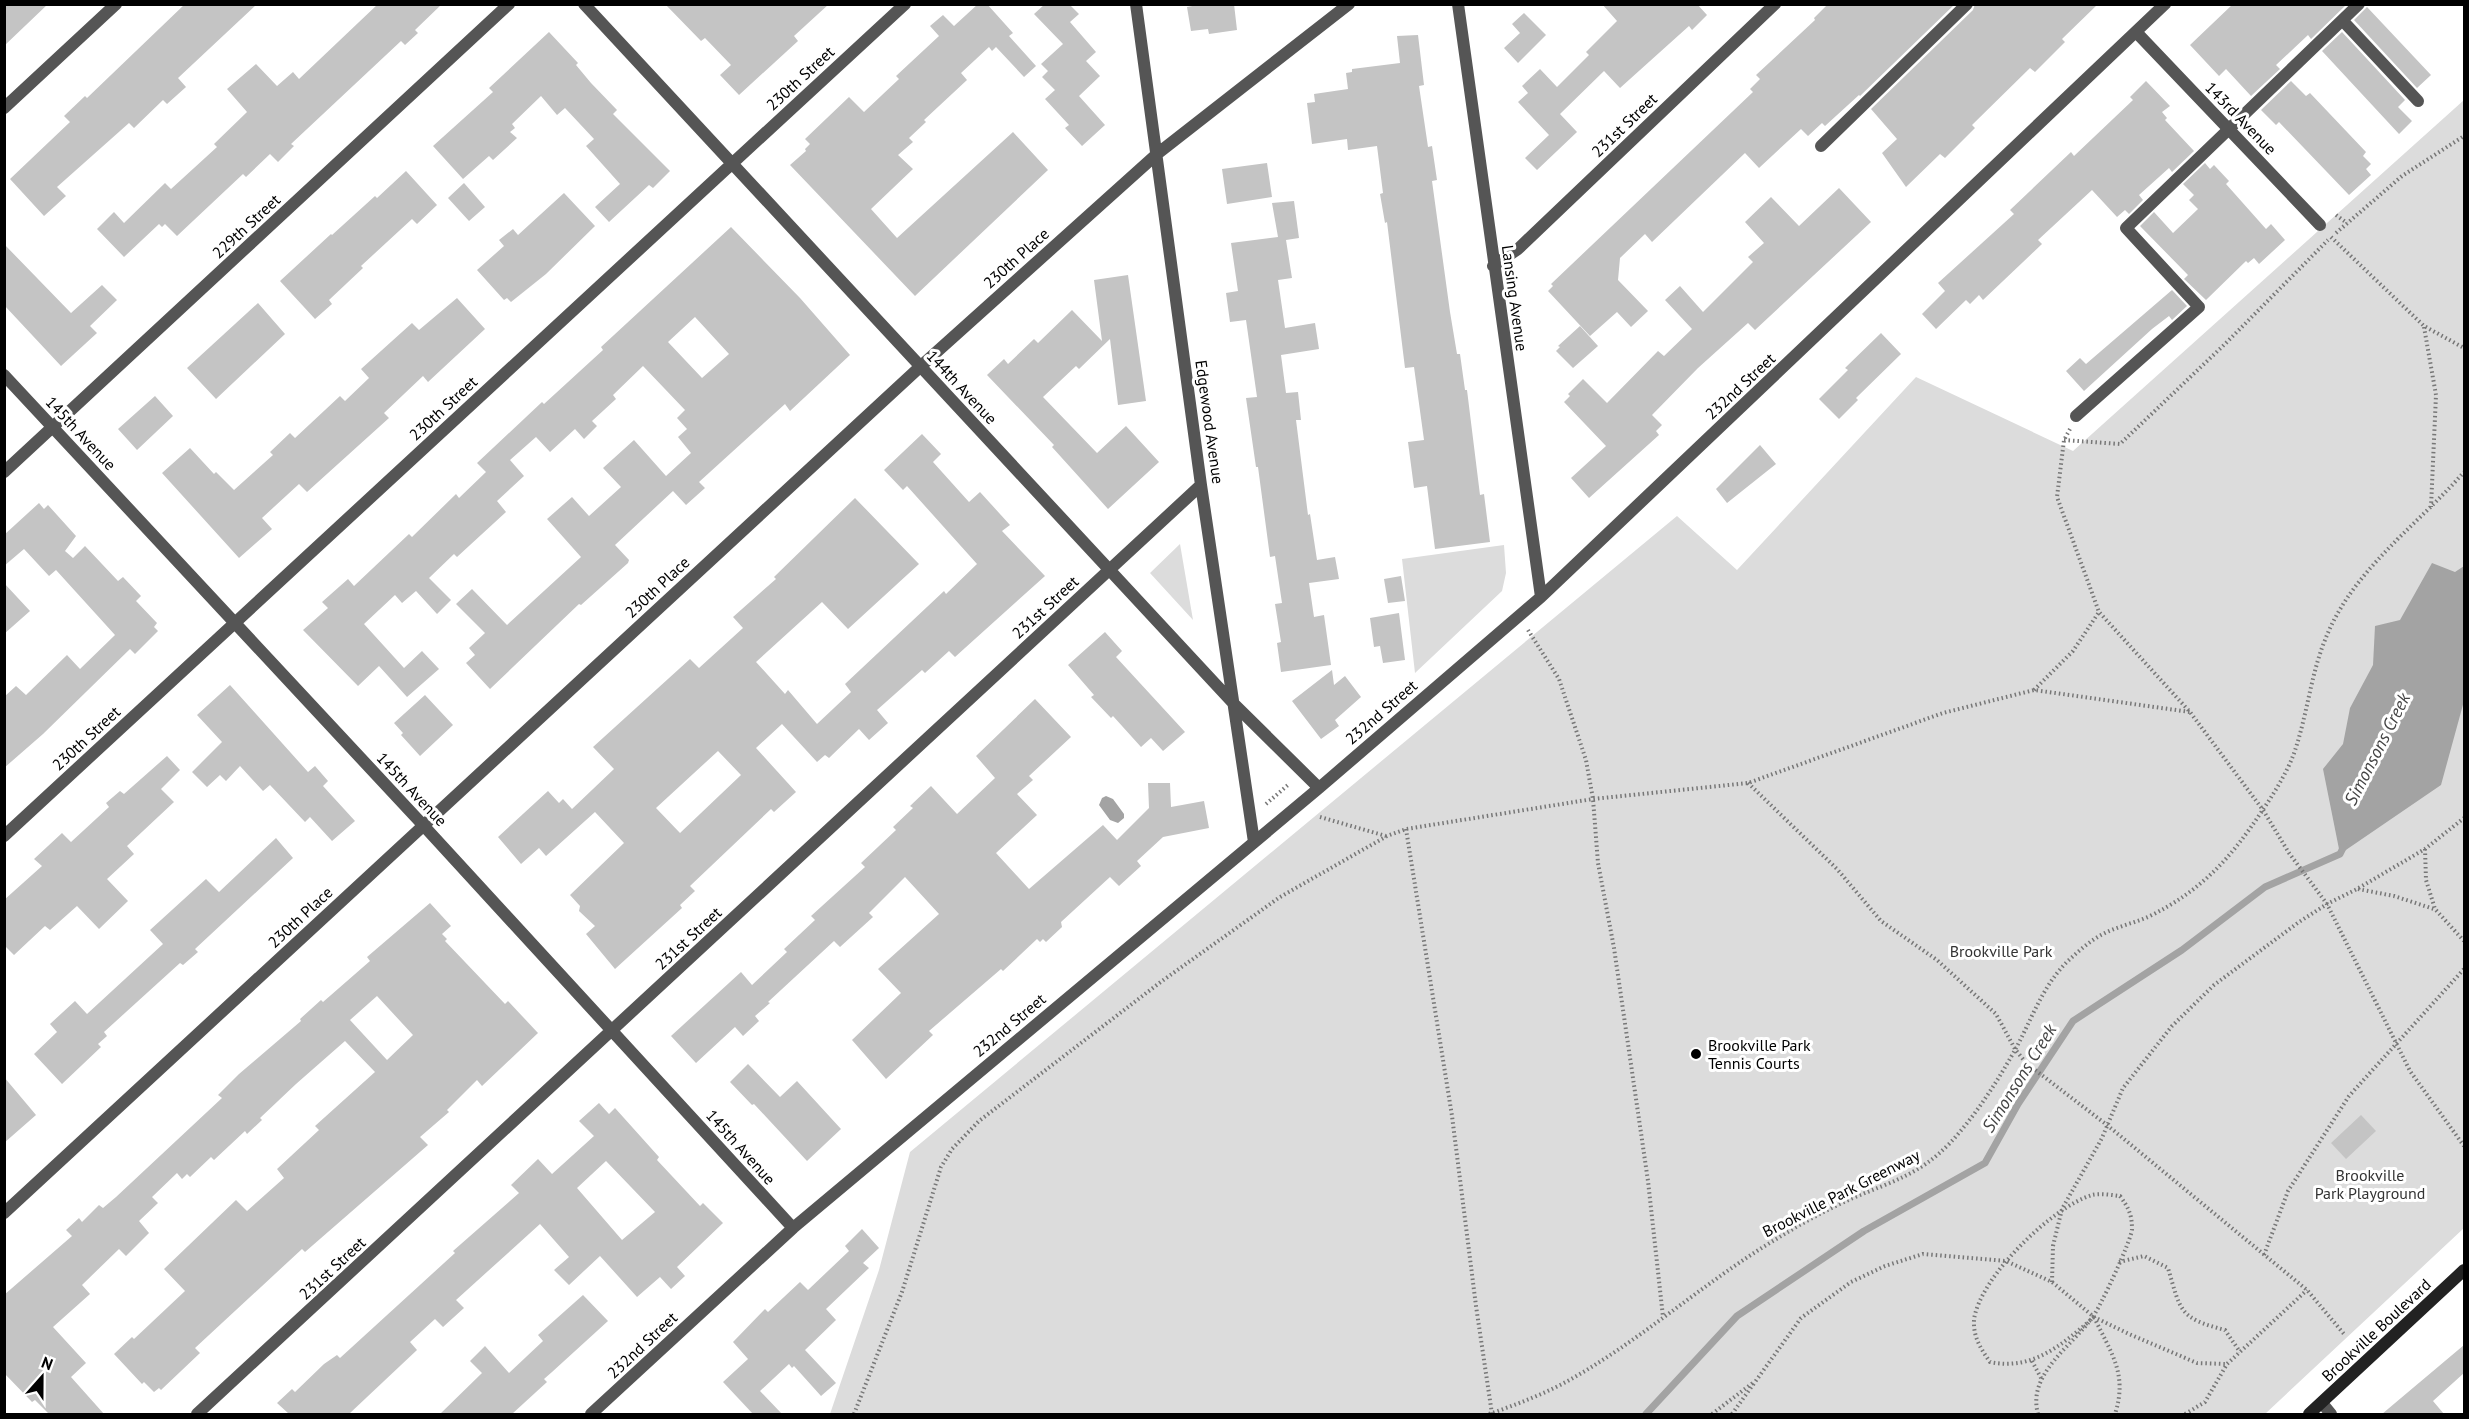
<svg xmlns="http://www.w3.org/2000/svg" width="2469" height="1419" viewBox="0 0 2469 1419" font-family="'PT Sans',sans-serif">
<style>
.green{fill:#dcdcdc}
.water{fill:#a3a3a3}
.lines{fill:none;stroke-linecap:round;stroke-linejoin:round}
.stream{stroke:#a3a3a3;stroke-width:7}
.building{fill:#c4c4c4;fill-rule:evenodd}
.path{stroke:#777;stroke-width:4;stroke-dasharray:1.5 3;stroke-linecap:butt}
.lane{stroke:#555;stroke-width:12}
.street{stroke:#555;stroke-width:12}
.secondary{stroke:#222;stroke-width:12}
.poi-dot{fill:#000;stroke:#fff;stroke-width:2}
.labels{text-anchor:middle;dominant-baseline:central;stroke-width:6;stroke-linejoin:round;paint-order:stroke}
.street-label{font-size:16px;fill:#000;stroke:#fff}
.park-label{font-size:16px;fill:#333;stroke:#fff}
.poi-label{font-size:16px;fill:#000;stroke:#fff;text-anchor:start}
.water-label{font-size:18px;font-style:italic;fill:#444;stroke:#fff}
</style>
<rect width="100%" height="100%" fill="#fff"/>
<path class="green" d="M2464 100V1228L2265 1414H830L879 1270 910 1152 1677 516 1737 570 1916 377 2073 451Z
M1180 544 1193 620 1150 573Z
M1504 545 1506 573 1502 591 1415 673 1402 559Z"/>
<path class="water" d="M2432 563 2455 572 2464 566V701L2441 785 2340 854 2323 769 2343 744 2350 708 2373 665 2375 626 2400 620Z
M1106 796 1113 799 1124 814V818L1118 823 1110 820 1099 805 1102 798Z"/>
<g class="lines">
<path class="stream" d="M1646 1414 1737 1316 1864 1231 1985 1163 2018 1104 2073 1021 2182 950 2265 887 2340 854 2344 846"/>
</g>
<path class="building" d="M4 4H48L4 46Z
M185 4H257L178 78 186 87 167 104 163 100 134 128 129 123 57 187 66 196 44 216 10 179 70 122 64 116 85 96 87 98Z
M378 4H442L415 30 418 33 405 45 401 41 291 144 294 146 278 162 270 154 246 177 243 174 177 236 165 224 162 227 159 224 124 257 97 229 114 212 124 223 165 183 171 189 217 147 214 144 247 112 227 89 256 64 277 86 293 72 299 79Z
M665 4H829L794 36 798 41 739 95 720 75 731 65 705 38 701 41Z
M978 4H987L1013 33 1009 36 1036 66 1024 77 996 47 992 51 989 47 961 73 967 80 924 120 926 122 909 138 913 142 898 155 913 169 871 209 897 238 1013 132 1048 170 915 296 790 165 806 151 805 149 810 144 805 139 849 97 864 112 899 79 896 76 939 36 930 26 943 15 954 26Z
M1045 4H1069L1079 14 1070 22 1096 52 1086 61 1100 76 1079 96 1105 125 1082 146 1065 128 1069 125 1045 99 1055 90 1042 77 1048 71 1041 64 1063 44 1034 14Z
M1203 4H1234L1237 30 1209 34 1208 29 1191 31 1187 7Z
M1602 4H1697L1707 15 1692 30 1689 26 1620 88 1604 71 1560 114 1577 132 1537 170 1525 158 1549 135 1518 102 1528 93 1522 86 1540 69 1557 87 1589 55 1586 52 1617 21Z
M1828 4H1955L1860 96 1859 95 1825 126 1822 123 1808 136 1801 129 1759 168 1745 153 1652 242 1645 234 1620 258 1618 280 1648 311 1631 327 1617 312 1590 336 1548 291 1553 286 1551 284 1753 92 1750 89 1760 79 1756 75 1815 20 1814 18Z
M1975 4H2098L2062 39 2065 42 2035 72 2030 68 1972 125 1975 128 1945 158 1940 154 1906 187 1882 153 1897 139 1871 109 1973 10Z
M2233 4H2347L2311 39 2308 35 2276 65 2280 69 2251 96 2226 69 2219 76 2190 45Z
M2367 7 2431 75 2417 88 2354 20Z
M1524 13 1546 35 1518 63 1504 48 1520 33 1512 24Z
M549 32 578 63 576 65 591 83 617 110 613 114 670 171 653 188 649 185 609 222 595 207 620 184 586 146 594 139 565 108 557 115 541 96 512 124 515 128 510 132 517 138 493 160 489 156 463 179 433 146 493 92 489 88Z
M2342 32 2405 100 2398 107 2412 121 2399 134 2322 51Z
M1418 35 1424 85 1419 86 1428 147 1432 146 1437 180 1432 181 1450 312 1457 354H1460L1465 390H1467L1480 495 1484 494 1490 542 1435 549 1427 486 1414 488 1408 442 1424 440 1414 367 1405 368 1387 222 1385 223 1380 194 1383 193 1377 146 1348 150 1347 139 1312 144 1307 103 1315 102 1314 94 1348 89 1346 73 1352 72V69L1400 63 1397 36Z
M2146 81 2170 106 2162 112 2167 118 2165 120 2194 151 2172 172 2169 168 2139 195 2143 200 2129 214 2125 210 2117 217 2092 190 2038 240 2042 244 1983 300 1979 295 1970 304 1966 300 1936 329 1922 314 1945 291 1938 283 2014 214 2010 210 2071 152 2074 156 2133 100 2130 97Z
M2291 81 2306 96 2310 93 2366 152 2363 156 2371 164 2366 169 2371 175 2349 195 2279 122 2276 125 2261 110Z
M1267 163 1272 197 1227 204 1222 169Z
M2205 163 2210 169 2214 165 2229 181 2226 184 2266 229 2271 224 2285 240 2259 264 2254 258 2248 263 2246 261 2206 300 2184 279 2188 275 2140 226 2154 212 2173 233 2198 209 2189 200 2194 195 2183 184Z
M406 171 437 205 417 224 412 219 361 266 363 268 329 300 332 304 315 319 280 281 331 234 332 235 375 196 377 198Z
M464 183 485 207 469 221 448 198Z
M1839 188 1871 222 1755 330 1748 323 1698 368 1652 415 1662 425 1656 431 1659 435 1589 498 1571 478 1606 446 1564 402 1570 396 1568 394 1583 379 1607 403 1658 351 1664 356 1692 329 1665 300 1680 286 1703 312 1753 262 1748 257 1764 243 1745 222 1771 197 1799 226Z
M564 193 595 226 546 274 511 302 507 298 504 300 477 270 504 246 499 240 513 229 518 235Z
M1294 201 1299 238 1286 240 1292 278 1278 280 1285 328 1315 323 1319 349 1281 355 1286 393 1298 392 1301 420H1296L1308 515 1310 514 1317 560 1335 557 1339 579 1309 583 1314 617 1324 615 1331 665 1281 672 1277 643 1281 642 1275 604 1282 603 1275 556 1270 557 1258 467H1256L1246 398 1257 397 1246 320 1230 322 1226 293 1238 291 1231 243 1278 237 1272 203Z
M731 227 800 298 850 355 790 411 785 404 699 482 705 488 686 505 673 491 615 545 629 560 628 563 581 605 579 604 490 689 466 663 475 655 469 648 485 633 456 604 472 589 507 625 581 557 547 519 572 497 589 516 621 487 603 468 634 440 666 476 691 453 678 437 687 429 677 418 685 410 643 366 613 395 616 399 592 421 597 426 584 439 575 429 550 452 536 437 510 460 524 476 497 501 506 512 457 557 454 554 429 578 451 600 437 614 416 591 402 603 395 595 364 624 404 668 422 651 439 669 407 697 379 666 358 686 303 630 328 608 322 602 348 579 354 586 409 534 412 537 456 494 459 498 486 472 477 463 542 402 544 404 603 350 601 347ZM695 317 729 354 702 378 668 342Z
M4 244 71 313 102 285 117 300 90 326 97 333 61 366 4 305Z
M1128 275 1146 401 1118 405 1110 339 1079 369 1076 366 1043 397 1097 453 1126 426 1159 462 1108 509 1052 447 1054 445 987 375 1004 359 1008 364 1034 339 1038 343 1072 310 1102 341 1094 280Z
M2172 290 2187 306 2172 320 2169 316 2152 329 2084 391 2066 371 2080 358 2086 364Z
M457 298 485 329 428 382 423 376 384 413 389 418 307 492 299 484 262 518 272 529 239 558 162 473 190 448 214 474 216 472 234 490 273 455 270 452 290 433 295 438 340 396 345 401 369 378 361 369 412 323 419 330Z
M258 303 285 334 216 399 187 368Z
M1580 326 1598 346 1573 368 1556 351 1560 347 1558 346Z
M1881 333 1901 354 1856 398 1858 400 1839 419 1819 399 1848 370 1845 368Z
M155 396 173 416 137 450 118 429Z
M922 434 941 454 933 462 969 502 980 492 1010 525 1002 531 1045 576 955 657 949 651 925 673 922 670 877 710 888 723 869 740 859 729 829 758 825 755 817 762 782 724 756 748 796 792 774 812 771 809 690 886 695 891 680 905 682 908 615 969 586 934 595 926 579 911 580 906 570 895 624 843 595 812 546 856 539 848 521 864 498 837 548 791 559 803 563 799 572 809 614 769 593 747 690 659 699 668 743 628 733 617 776 579 774 577 855 498 919 564 848 629 822 602 756 662 785 694 788 690 817 724 851 692 845 684 944 591 946 594 977 564 907 486 903 490 884 470ZM718 751 741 775 680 833 656 808Z
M1760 445 1776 464 1727 503 1716 489Z
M39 503 44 509 48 505 76 536 65 551 73 558 85 546 118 581 123 577 141 596 136 601 157 623 154 627 158 631 135 654 130 649 43 734 4 768V697L16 686 26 695 67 655 80 669 115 635 56 570 49 576 24 549 4 566V535Z
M1401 576 1405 601 1388 603 1384 579Z
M4 583 30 611 4 634Z
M1399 613 1405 660 1383 663 1380 646 1374 647 1370 618Z
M1105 632 1122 651 1116 657 1185 732 1163 751 1151 738 1141 747 1113 716 1111 718 1091 697 1094 695 1068 665Z
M1332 670 1334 685 1345 676 1361 697 1335 720 1339 726 1321 739 1292 701Z
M230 685 308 772 315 766 328 781 323 786 355 821 332 841 310 817 305 822 270 785 263 791 240 766 226 781 220 775 207 787 192 772 222 742 197 715Z
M425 695 453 725 420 756 401 735 403 733 394 723Z
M1035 699 1071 737 1029 776 1033 780 1017 794 1037 815 996 853 1029 889 1103 825 1117 840 1149 808 1148 783H1170L1171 807 1204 801 1209 828 1163 837 1137 861 1141 866 1119 886 1110 877 1061 922 1062 927 1046 942 1043 939 1040 942 1037 939 1003 971 1001 969 929 1031 933 1035 886 1079 852 1040 901 993 878 969 939 914 905 877 869 913 873 917 840 947 834 941 768 1002 770 1003 755 1016 759 1021 743 1036 735 1027 696 1063 671 1036 741 972 752 985 787 952 784 949 815 920 811 916 865 867 861 863 896 830 893 827 913 808 910 806 931 786 957 814 995 778 976 756Z
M167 756 180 770 161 789 174 802 127 846 134 854 107 879 128 901 99 929 77 906 50 930 45 926 14 955 4 945V900L42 866 34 859 62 833 71 842 109 807 106 803 120 791 124 794Z
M276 838 293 858 195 949 198 952 183 965 180 963 104 1032 107 1036 98 1044 101 1047 62 1084 34 1054 57 1032 50 1024 75 1001 87 1014 163 944 150 930 206 879 219 892Z
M430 903 451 926 442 934 447 939 445 941 505 1004 508 1001 538 1033 482 1086 477 1080 447 1110 449 1112 420 1137 428 1145 305 1252 302 1249 195 1348 200 1353 161 1390 159 1388 154 1392 144 1382 142 1384 114 1354 132 1337 134 1339 185 1291 164 1269 236 1200 247 1211 284 1178 277 1169 319 1130 315 1126 375 1072 345 1041 296 1084 260 1118 262 1120 247 1134 245 1131 214 1160 211 1157 190 1177 187 1174 182 1179 177 1173 152 1197 158 1203 139 1221 149 1233 126 1256 119 1249 82 1285 90 1294 53 1327 86 1363 71 1377 104 1414H49L35 1400 32 1402 4 1373V1295L72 1236 66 1230 79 1218 82 1222 99 1205 103 1208 116 1197 222 1098 218 1095 239 1074 301 1021 300 1019 321 1000 323 1002 370 961 367 957ZM377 996 413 1035 387 1060 350 1020Z
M748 1064 780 1097 797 1081 841 1129 807 1161 754 1104 752 1105 730 1082Z
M4 1077 36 1115 4 1143Z
M599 1103 609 1114 615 1108 659 1157 657 1160 700 1206 703 1203 723 1223 677 1267 685 1276 671 1289 660 1277 637 1297 600 1256 569 1285 554 1270 569 1257 540 1224 456 1300 464 1308 443 1327 435 1319 410 1342 417 1350 349 1414H289L277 1403 292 1389 295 1392 324 1364 337 1355 340 1358 455 1253 453 1251 519 1193 511 1185 538 1159 552 1174 594 1136 579 1121ZM606 1161 655 1212 622 1240 577 1188Z
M2361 1115 2376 1131 2346 1159 2331 1143Z
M862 1229 879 1248 863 1263 869 1268 826 1309 836 1320 805 1350 836 1383 821 1396 794 1366 792 1368 789 1364 760 1391 782 1414H753L723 1382 748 1359 733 1342 765 1309 768 1312 800 1282 808 1290 849 1251 845 1246Z
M583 1295 608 1321 552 1372 544 1379 547 1382 512 1414H440L482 1373 470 1361 485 1346 509 1373 543 1341 538 1335Z
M2464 1345V1373L2433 1401 2444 1414H2382Z"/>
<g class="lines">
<path class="path" d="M2336 215 2347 223
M2336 233 2402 176 2464 136
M2331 237 2424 326 2464 348
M2424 327 2436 395 2431 507
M2070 429 2064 440 2057 497 2099 612 2190 712 2263 810 2289 853 2327 904 2410 1071 2464 1146
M2064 440 2120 444 2225 344 2328 240
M1528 630 1559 679 1586 760 1593 799 1598 863 1614 948 1648 1181 1663 1317
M2034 690 2073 651 2099 612
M1748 783 1837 869 1881 921 1937 960 1996 1014 2015 1049 2026 1063 2107 1125 2307 1290 2344 1334
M1266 804 1288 785
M1320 817 1386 836
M1406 829 1452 1116 1476 1306 1492 1414
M2425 849 2426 880 2435 909 2464 941
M2358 889 2394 896 2434 909
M2264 1255 2288 1191 2349 1096 2464 969
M2119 1262 2144 1256 2168 1268C2181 1312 2179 1318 2225 1330L2240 1352
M2052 1282 2053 1246 2062 1209 2102 1138 2123 1088 2172 1026 2214 985 2299 922 2327 904 2357 889 2425 849 2464 818
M2094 1317C2111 1353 2128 1374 2115 1414
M2032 1361 2041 1378
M854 1414 902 1292 941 1167 952 1149 979 1121 1162 981 1280 897 1387 836 1406 829 1593 799 1748 783 1943 713 2034 690 2190 712
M1489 1414C1518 1404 1547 1393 1573 1378 1645 1337 1707 1280 1778 1238 1802 1223 1828 1209 1853 1198 1893 1181 1919 1175 1950 1143 1976 1115 1997 1082 2015 1050 2032 1019 2043 984 2070 959 2080 950 2091 940 2103 934 2118 926 2135 923 2150 916 2202 890 2230 859 2262 811 2273 795 2286 774 2293 756 2307 718 2310 677 2325 640 2352 570 2417 526 2464 472
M1712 1414 1754 1382
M1732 1414 1801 1318 1851 1282 1885 1266 1923 1254 2006 1261 2052 1282 2094 1317 2129 1334 2197 1363 2227 1364
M2038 1414C2027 1374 2071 1347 2092 1318 2100 1308 2132 1239 2132 1229 2132 1214 2128 1207 2120 1196 2111 1195 2100 1193 2092 1195 2052 1207 1979 1278 1974 1320 1973 1337 1981 1349 1990 1362 2033 1371 2063 1344 2094 1317
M2185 1414 2205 1402 2227 1364 2307 1290"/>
<path class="lane" d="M2343 21 2418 101
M1821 146 1967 4
M2076 416 2199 307 2126 228 2359 4"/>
<path class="street" d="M584 4 1234 704 1319 788
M1136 4 1201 485 1254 842
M1458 4 1541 597
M2137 33 2320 225
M4 108 116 4
M1493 266 1518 249 1775 4
M4 375 423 825 793 1228
M4 472 509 4
M4 836 905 4
M4 1213 921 366 1157 154 1349 4
M2322 1403 2331 1414
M197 1414 1201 485
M591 1414 793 1228 1319 788 1541 597 2165 4"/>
<path class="secondary" d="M2309 1414 2464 1270"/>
</g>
<circle class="poi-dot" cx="1696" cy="1054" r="6"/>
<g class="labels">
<g class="street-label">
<text transform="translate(800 78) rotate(-43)">230th Street</text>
<text transform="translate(2241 118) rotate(46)">143rd Avenue</text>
<text transform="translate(1624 125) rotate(-44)">231st Street</text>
<text transform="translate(246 226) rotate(-43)">229th Street</text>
<text transform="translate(1016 258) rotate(-42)">230th Place</text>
<text transform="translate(1515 298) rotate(82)">Lansing Avenue</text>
<text transform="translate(1740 386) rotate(-43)">232nd Street</text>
<text transform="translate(962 387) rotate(47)">144th Avenue</text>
<text transform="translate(443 408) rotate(-43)">230th Street</text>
<text transform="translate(1210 422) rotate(82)">Edgewood Avenue</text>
<text transform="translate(81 433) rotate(47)">145th Avenue</text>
<text transform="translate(657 587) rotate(-43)">230th Place</text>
<text transform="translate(1045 607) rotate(-43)">231st Street</text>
<text transform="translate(1381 712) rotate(-41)">232nd Street</text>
<text transform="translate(86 738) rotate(-43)">230th Street</text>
<text transform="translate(412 789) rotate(47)">145th Avenue</text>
<text transform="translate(300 917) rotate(-43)">230th Place</text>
<text transform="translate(688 938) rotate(-43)">231st Street</text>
<text transform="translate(1009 1025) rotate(-40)">232nd Street</text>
<text transform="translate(741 1147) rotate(48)">145th Avenue</text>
<text transform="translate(1841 1193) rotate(-27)">Brookville Park Greenway</text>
<text transform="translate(332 1268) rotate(-43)">231st Street</text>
<text transform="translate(2376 1330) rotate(-43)">Brookville Boulevard</text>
<text transform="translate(642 1345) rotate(-43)">232nd Street</text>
</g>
<g class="park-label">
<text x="2001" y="951">Brookville Park</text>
<text x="2370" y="1175">Brookville<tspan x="2370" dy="18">Park Playground</tspan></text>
</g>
<g class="poi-label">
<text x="1708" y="1045">Brookville Park<tspan x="1708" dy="18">Tennis Courts</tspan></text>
</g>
<g class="water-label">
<text transform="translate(2377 749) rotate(-63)">Simonsons Creek</text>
<text transform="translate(2019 1078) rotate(-58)">Simonsons Creek</text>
</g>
</g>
<rect width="2469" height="1419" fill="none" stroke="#000000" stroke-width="12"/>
<g transform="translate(42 1377) rotate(21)" stroke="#ffffff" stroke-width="4.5" paint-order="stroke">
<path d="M0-4.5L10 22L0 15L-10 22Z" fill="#000000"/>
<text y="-9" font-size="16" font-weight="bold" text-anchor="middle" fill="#000000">N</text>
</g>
</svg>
